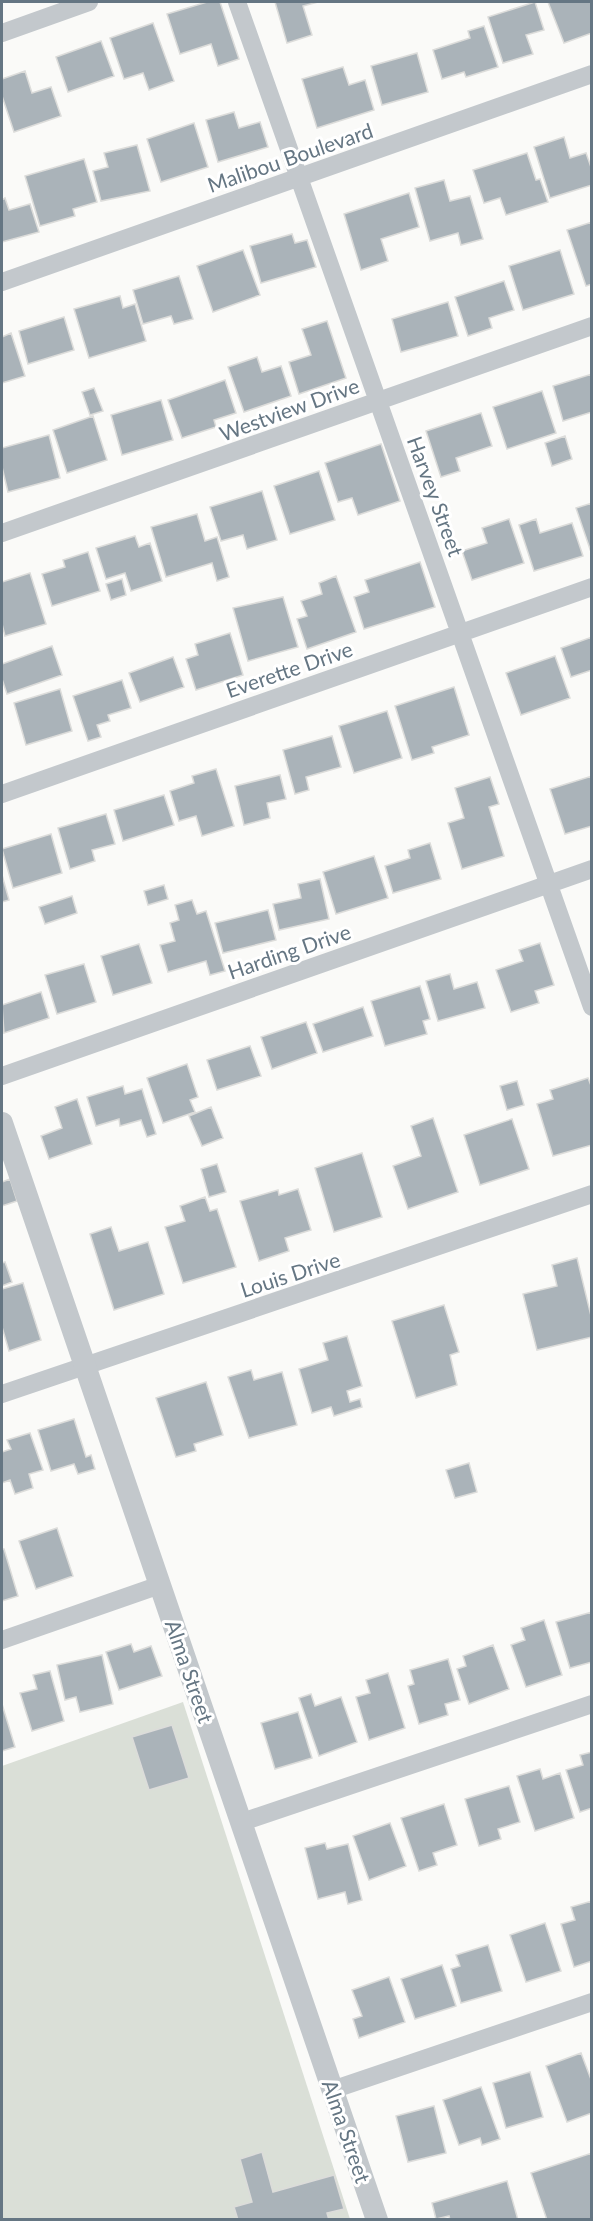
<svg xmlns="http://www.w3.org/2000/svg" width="593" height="2221" viewBox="0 0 593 2221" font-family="Lato,sans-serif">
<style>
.green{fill:#dadfd7}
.building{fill:#aab3b9;stroke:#dcdcda;stroke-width:1.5}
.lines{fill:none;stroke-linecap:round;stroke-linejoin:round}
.minor{stroke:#c3c8cc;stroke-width:18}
.tertiary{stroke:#c3c8cc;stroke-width:22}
.labels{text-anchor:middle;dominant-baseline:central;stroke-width:6;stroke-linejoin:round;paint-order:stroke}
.street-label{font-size:21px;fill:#657683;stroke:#fff}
</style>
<rect width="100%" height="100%" fill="#fafaf8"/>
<path class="green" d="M183 1702 350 2219H2V1766Z"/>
<path class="building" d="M207 2H220L239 59 218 66 211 44 180 54 167 14Z
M275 2H318L303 6 312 35 287 43Z
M535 2 544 30 526 35 533 54 503 63 488 17Z
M548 2H592V33L564 43Z
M153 23 174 81 149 90 143 73 124 79 110 38Z
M484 26 498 67 466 77 464 72 442 79 433 50 470 38 468 31Z
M101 41 114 76 68 92 56 57Z
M417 53 428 92 382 105 371 66Z
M343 67 349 85 365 80 374 110 317 128 302 79Z
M25 71 32 93 51 87 61 116 14 132 2 96V79Z
M234 112 239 128 260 122 268 147 218 162 206 120Z
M194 123 208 167 161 182 147 139Z
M564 137 570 158 586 153 592 170V185L550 198 534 147Z
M137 145 150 191 101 201 93 171 108 167 104 153Z
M527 153 536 180 540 179 548 202 506 215 500 198 484 203 473 170Z
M84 159 97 202 73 209 75 216 40 226 25 176Z
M444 180 450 201 470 196 483 239 461 245 458 233 430 241 415 188Z
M409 193 419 227 381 239 388 261 361 270 344 214Z
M5 198 9 210 30 204 39 232 2 242V200Z
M592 222V284L586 286 567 230Z
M292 234 295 243 307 240 316 267 261 283 250 246Z
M243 250 260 295 213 312 197 266Z
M560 250 574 294 523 310 509 266Z
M179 276 193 319 174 324 171 316 143 324 133 290Z
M504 281 514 310 489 318 492 328 468 336 455 297Z
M120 296 123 308 135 304 146 341 89 358 74 309Z
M448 302 458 336 401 352 392 319Z
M64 317 74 350 28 364 19 331Z
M327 321 346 378 299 394 289 362 311 355 302 329Z
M11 333 25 376 2 383V337Z
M257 357 262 372 281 366 291 396 244 412 228 367Z
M592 374V412L563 421 553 386Z
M225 380 236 413 214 420 216 427 182 438 168 400Z
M94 388 103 411 90 415 82 392Z
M542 391 556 433 507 449 493 407Z
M161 400 173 440 122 455 111 415Z
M481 413 492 446 456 458 460 471 441 477 426 431Z
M93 416 107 460 67 473 53 430Z
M49 435 60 478 8 492 2 467V448Z
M565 436 572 459 552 466 545 443Z
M381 444 400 501 358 515 352 498 338 502 325 463Z
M319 471 335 520 290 534 274 486Z
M262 491 277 540 247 549 243 535 221 541 210 507Z
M592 503V552H591L576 508Z
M197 514 205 541 217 537 229 577 217 581 212 563 166 577 151 527Z
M509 519 524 563 472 580 462 551 487 543 482 528Z
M536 519 540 533 572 523 583 556 534 571 519 525Z
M135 536 139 547 150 543 162 581 131 591 125 573 106 579 96 548Z
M88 552 100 591 52 606 42 574 65 567 63 560Z
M420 562 435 607 364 629 354 597 369 592 365 580Z
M30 573 46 624 5 636 2 624V582Z
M336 576 356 632 307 649 297 619 307 616 301 601 322 594 319 583Z
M122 579 126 595 111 600 106 584Z
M283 597 298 647 248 661 233 608Z
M230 633 243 675 196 690 186 659 198 655 195 644Z
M592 637V670L571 677 561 648Z
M52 646 62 675 7 694 2 679V664Z
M555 656 570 698 521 715 506 673Z
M173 657 184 687 140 702 129 673Z
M122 680 131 708 108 715 110 721 97 725 101 737 88 741 73 696Z
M454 687 469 735 432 747 434 753 412 760 395 706Z
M60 689 72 731 26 745 14 703Z
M387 711 402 758 354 773 339 726Z
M332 736 341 767 306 777 309 790 295 794 283 750Z
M216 769 234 826 202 836 196 816 179 821 170 791 194 783 192 776Z
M280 775 286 799 267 803 270 818 244 825 235 786Z
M592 776V826L565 834 550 789Z
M490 777 499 804 489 807 504 856 462 869 448 823 464 818 455 788Z
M164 795 174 825 123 841 114 810Z
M106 814 115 844 92 850 95 861 70 869 58 828Z
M51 834 62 873 13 888 2 849Z
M430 843 441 879 393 893 385 866 410 858 408 850Z
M374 856 388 898 336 914 323 872Z
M2 875 9 900 2 902Z
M320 879 329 919 279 930 273 904 301 898 298 884Z
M164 885 168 899 148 905 144 891Z
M72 896 77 913 45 924 39 907Z
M192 900 197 914 206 911 225 971 210 975 206 961 168 972 160 945 175 941 170 923 179 920 175 905Z
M268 910 276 940 223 953 215 923Z
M540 943 554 985 535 991 539 1003 511 1012 496 970 523 961 519 950Z
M139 944 152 983 113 995 101 956Z
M84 964 96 1002 57 1014 45 975Z
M450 974 454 989 477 982 485 1008 438 1021 426 981Z
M420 986 430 1019 423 1021 427 1034 385 1046 371 1001Z
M41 992 49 1018 4 1033 2 1005Z
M363 1007 373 1036 323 1052 313 1024Z
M306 1022 317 1053 272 1069 261 1037Z
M250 1046 261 1076 217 1090 207 1060Z
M187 1064 198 1097 190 1100 195 1112 163 1123 147 1078Z
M588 1078 592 1088V1145L553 1156 537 1104 553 1099 550 1090Z
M517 1081 524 1105 507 1110 500 1086Z
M123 1086 125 1094 142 1089 156 1134 147 1137 141 1120 120 1126 119 1119 96 1126 87 1097Z
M77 1099 92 1144 49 1159 41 1136 62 1128 55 1107Z
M211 1107 223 1138 202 1146 189 1116Z
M433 1118 458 1192 408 1209 393 1166 421 1156 411 1126Z
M512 1119 529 1169 480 1185 464 1135Z
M362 1153 382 1217 334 1232 315 1168Z
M217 1164 226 1192 209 1197 201 1169Z
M10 1179 17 1201 2 1206V1182Z
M298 1189 311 1230 285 1238 289 1251 259 1261 240 1201 278 1190 279 1195Z
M205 1197 210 1211 217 1209 236 1267 183 1283 165 1227 185 1221 180 1206Z
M111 1227 119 1251 148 1242 164 1294 114 1310 90 1234Z
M577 1258 592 1320V1337L537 1350 523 1294 557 1286 552 1265Z
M5 1262 12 1282 2 1286V1263Z
M23 1283 41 1340 9 1351 2 1327V1289Z
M444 1305 459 1352 450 1355 457 1385 416 1398 392 1321Z
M347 1336 362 1386 347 1391 350 1402 360 1399 362 1407 334 1416 331 1407 312 1413 299 1369 328 1360 323 1343Z
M251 1370 254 1380 282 1372 297 1425 249 1438 228 1377Z
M206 1382 223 1435 194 1444 196 1451 176 1457 156 1398Z
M74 1419 86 1457 91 1455 95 1469 78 1474 74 1464 51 1471 38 1430Z
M30 1433 43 1470 29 1474 33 1488 15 1494 10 1480 2 1483V1452L11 1449 7 1440Z
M469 1463 477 1492 455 1498 446 1470Z
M57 1528 73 1576 36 1589 19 1541Z
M2 1549H4L18 1596 2 1601Z
M592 1612V1662L570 1668 556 1622Z
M544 1620 562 1675 526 1687 511 1645 525 1640 521 1628Z
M131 1644 134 1652 151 1646 162 1676 119 1690 106 1652Z
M493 1645 509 1689 469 1704 457 1669 466 1666 463 1656Z
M102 1655 113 1704 80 1712 76 1697 65 1700 57 1665Z
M448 1659 460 1700 445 1704 448 1715 419 1724 408 1686 414 1684 410 1670Z
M50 1671 64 1721 32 1731 20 1693 37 1689 33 1675Z
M388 1673 405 1728 369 1740 356 1697 370 1693 366 1680Z
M311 1694 315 1706 341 1697 357 1742 319 1756 299 1698Z
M2 1704 15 1747 2 1751Z
M298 1712 312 1758 275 1769 261 1723Z
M172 1725 189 1778 149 1790 132 1737Z
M592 1752V1808L580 1812 566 1770 583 1765 580 1755Z
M540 1769 543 1779 560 1773 574 1818 535 1831 517 1776Z
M509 1786 520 1822 498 1829 501 1839 479 1846 465 1799Z
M444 1804 457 1845 433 1853 437 1865 419 1871 401 1818Z
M390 1823 406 1866 369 1880 353 1836Z
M325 1843 327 1849 348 1844 362 1900 348 1904 345 1892 318 1899 305 1848Z
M592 1901V1961L574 1967 561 1924 575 1920 571 1907Z
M545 1923 561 1971 526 1982 510 1935Z
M488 1945 502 1991 461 2003 451 1969 460 1966 456 1955Z
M442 1965 456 2006 415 2019 401 1979Z
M389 1977 405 2022 359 2038 353 2019 362 2016 352 1990Z
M581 2053 592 2082V2113L567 2122 546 2066Z
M530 2072 543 2117 506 2128 493 2083Z
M481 2087 500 2139 482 2145 480 2138 459 2145 443 2100Z
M434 2106 446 2153 408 2162 396 2116Z
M262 2152 273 2192 334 2175 344 2209 327 2213 329 2220H238L234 2207 252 2202 240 2159Z
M592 2153V2220H547L531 2173Z
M507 2181 518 2220H450L449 2216 436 2219 432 2203Z"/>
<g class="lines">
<path class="minor" d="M237 2 592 1007
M2 33 89 2
M2 282 592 74
M2 533 592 326
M2 794 592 587
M2 1076 592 869
M2 1394 592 1194
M2 1640 160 1585
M242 1822 592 1704
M332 2090 592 2002"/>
<path class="tertiary" d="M2 1123 377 2220"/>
</g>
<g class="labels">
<g class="street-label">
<text transform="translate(290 157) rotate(-19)">Malibou Boulevard</text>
<text transform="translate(289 409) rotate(-20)">Westview Drive</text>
<text transform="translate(436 496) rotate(70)">Harvey Street</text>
<text transform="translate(289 669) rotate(-19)">Everette Drive</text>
<text transform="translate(289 951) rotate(-19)">Harding Drive</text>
<text transform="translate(290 1274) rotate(-18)">Louis Drive</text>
<text transform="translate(190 1671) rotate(71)">Alma Street</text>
<text transform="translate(347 2131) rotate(71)">Alma Street</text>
</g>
</g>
<rect width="593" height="2221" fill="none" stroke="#657683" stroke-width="6"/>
</svg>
